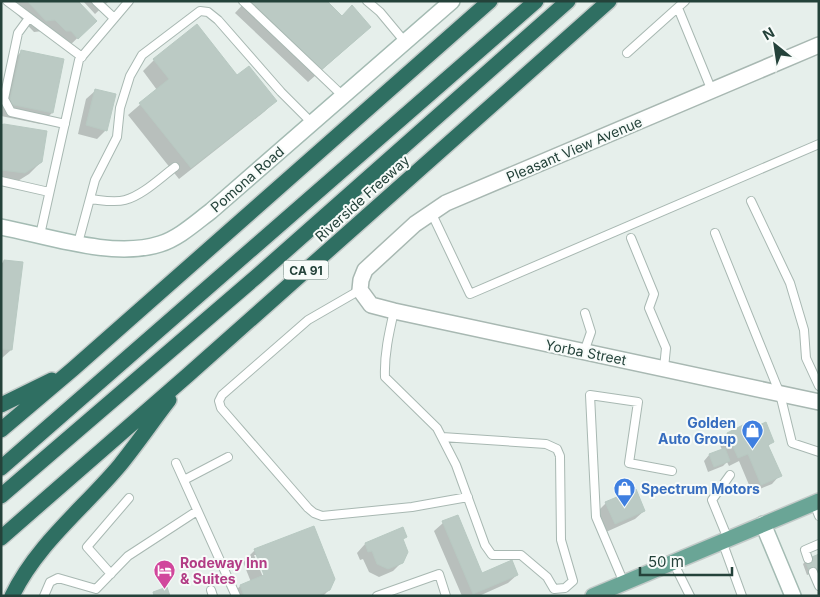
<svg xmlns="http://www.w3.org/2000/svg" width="820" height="597" viewBox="0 0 820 597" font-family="Inter,sans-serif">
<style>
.shadow{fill:#0003;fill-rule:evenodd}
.building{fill:#bbcac4;stroke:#b8c9c2}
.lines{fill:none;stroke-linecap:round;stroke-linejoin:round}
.lane-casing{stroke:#a8b8b2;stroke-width:10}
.street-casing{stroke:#a8b8b2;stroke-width:18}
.secondary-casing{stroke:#a4bbb3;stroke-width:18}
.primary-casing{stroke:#c2cac8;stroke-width:18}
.highway-casing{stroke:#c2cac8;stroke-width:18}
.lane{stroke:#fff;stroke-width:8}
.street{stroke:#fff;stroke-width:15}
.secondary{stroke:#fff;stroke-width:15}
.primary{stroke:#6aa596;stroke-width:15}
.highway{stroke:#2f6f62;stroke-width:15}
.labels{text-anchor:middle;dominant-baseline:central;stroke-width:4;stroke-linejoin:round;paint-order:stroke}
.shield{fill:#f7fbf9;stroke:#637a73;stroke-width:1}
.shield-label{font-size:12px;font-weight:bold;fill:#24423a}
.street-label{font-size:14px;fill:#24423a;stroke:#f7fbf9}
.shop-label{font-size:14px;font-weight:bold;fill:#366cbe;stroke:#f7fbf9;text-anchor:end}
.hotel-label{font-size:14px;font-weight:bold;fill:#b23c85;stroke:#f7fbf9;text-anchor:start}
</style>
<rect width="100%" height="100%" fill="#e6efeb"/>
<path class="shadow" d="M4 1H76L95 21 66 49 59 42H54L43 31 34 32Z
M83 1H109L95 14Z
M246 1 358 38 308 82 235 13Z
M22 51 52 113 40 124 1 116V103L10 63Z
M154 60 237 77 275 101 264 112 179 179 128 115 157 90 143 71Z
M95 91 106 130 97 139 78 134 86 99Z
M1 127 41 162 29 174 13 184 1 182Z
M4 261 11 350 2 358 1 264Z
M743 426 746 433 772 442 768 446 780 475 772 484 752 492 739 461 729 466 727 462 723 466 708 472 704 461 709 455 722 450 719 442 727 434Z
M606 503 644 511 635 519 606 532 597 512Z
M443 523 481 575H517L508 583 479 596H462L434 531Z
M313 528 329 590 323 596H231L240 586 251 582 243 562 254 551ZM254 555H257L268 581 265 582Z
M403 529 406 536 402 540V562L393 571 379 577 369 572 363 559 360 560 357 553 365 544Z
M806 561 819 570 807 575 803 564Z"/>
<path class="building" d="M27 1H78L97 21 78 39 71 31H66L55 20 46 21Z
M246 1H327L342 16 352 5 371 27 320 71Z
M197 24 237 75 249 66 277 101 191 168 139 103 169 79 153 59Z
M21 50 64 59 53 113 9 104Z
M95 89 116 94 107 131 86 125Z
M4 124 47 131 42 162 25 173 1 170V125Z
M4 260 23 262 12 350 1 349V280Z
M766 422 774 442 768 445 782 476 761 485 748 454 738 458 727 433 743 425 746 431Z
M725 448 730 461 714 467 709 454Z
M636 489 645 511 615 524 605 502Z
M458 515 482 573 512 560 518 575 473 594 442 521Z
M314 526 335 579 330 590 316 596H244L240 585 264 575 254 549Z
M403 527 407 537 403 539 408 552 403 563 388 569 377 564 372 551 368 552 365 543Z
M819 554V570L810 573 805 560Z
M167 587 170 596H154L153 592Z"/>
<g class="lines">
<defs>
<path id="lane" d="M7 1 82 57
M96 1 114 18
M243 1 343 96
M367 1 380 12 405 42
M678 8 712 91
M29 18 18 33 4 99 11 112 65 124
M627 53 685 1
M1 181 49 192
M90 199C101 200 114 203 125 200 143 195 160 178 175 167
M751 201 790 283 804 330 806 358 819 386
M431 212 470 294 819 144
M715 233 780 394 792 443 819 452
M40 235 79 60 129 1
M631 238 654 294 649 308 666 348 664 368
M78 243 95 180 117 137 120 108 130 76 142 55 200 11 208 12 218 20 281 92 312 123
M360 290 308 320 222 395 219 401 221 408 308 508 314 513 322 516 412 507 468 497
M394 311C389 333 384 355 385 377L437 428 456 465 485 545 492 555H521L547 577 554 589 565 588 573 581 561 540 560 456 557 449 546 444 442 437
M584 352 591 332 585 313
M176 463 236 596
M184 480 228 457
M814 503 819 516
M728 539 712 500 730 475
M722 541 742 596
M808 559 805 550 819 544
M673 562 690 596
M813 572 819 586
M111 574 87 547 129 498
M624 583 596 517 590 395 638 402 629 463 672 471
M211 590 213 596
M44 596 50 582 58 578 96 589 128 556 197 511
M377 596 439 574 446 596"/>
<path id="street" d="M819 45 446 203 415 224 365 270 361 280 360 290 371 305 394 311 819 402"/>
<path id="secondary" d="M1 227C48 236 113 259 160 244 179 238 195 223 211 211L452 1
M763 524 793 596"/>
<path id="primary" d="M593 596 819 501"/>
<path id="highway" d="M1 405 52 380
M1 430 73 369 490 1
M1 468 536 1
M1 496 256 277 568 1
M1 538 188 375 609 1
M12 596C37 544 84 508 120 465 137 444 152 422 169 400"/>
</defs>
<use href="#lane" class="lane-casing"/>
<use href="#street" class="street-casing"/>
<use href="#secondary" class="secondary-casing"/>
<use href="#primary" class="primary-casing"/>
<use href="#highway" class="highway-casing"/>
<use href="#lane" class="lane"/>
<use href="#street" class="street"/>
<use href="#secondary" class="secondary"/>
<use href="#primary" class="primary"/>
<use href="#highway" class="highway"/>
</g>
<defs>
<symbol id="shop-pin" viewBox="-11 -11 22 30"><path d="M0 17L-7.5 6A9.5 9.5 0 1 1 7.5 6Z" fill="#3f7fe0" stroke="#f7fbf9"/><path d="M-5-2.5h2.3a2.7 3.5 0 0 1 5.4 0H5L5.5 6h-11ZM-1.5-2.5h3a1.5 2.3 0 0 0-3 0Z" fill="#fff"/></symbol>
<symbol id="hotel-pin" viewBox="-11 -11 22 30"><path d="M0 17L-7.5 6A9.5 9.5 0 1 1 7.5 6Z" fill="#d1479c" stroke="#f7fbf9"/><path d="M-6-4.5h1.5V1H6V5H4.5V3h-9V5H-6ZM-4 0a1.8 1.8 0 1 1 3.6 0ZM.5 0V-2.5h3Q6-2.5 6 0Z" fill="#fff"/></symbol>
</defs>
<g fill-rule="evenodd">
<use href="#shop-pin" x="740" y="418" width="25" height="34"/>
<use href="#shop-pin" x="612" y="476" width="25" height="34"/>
<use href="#hotel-pin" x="152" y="558" width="25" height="34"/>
</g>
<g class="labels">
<rect class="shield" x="283.5" y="260.5" width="45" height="19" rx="4"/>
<g class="shield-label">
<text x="306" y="270">CA 91</text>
</g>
<g class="street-label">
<text transform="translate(574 149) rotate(-23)">Pleasant View Avenue</text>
<text transform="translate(247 179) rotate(-41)">Pomona Road</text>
<text transform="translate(362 198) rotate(-42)">Riverside Freeway</text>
<text transform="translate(586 352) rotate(11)">Yorba Street</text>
</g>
<g class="shop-label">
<text x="736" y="422">Golden<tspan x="736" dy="16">Auto Group</tspan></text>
<text x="641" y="488" text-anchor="start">Spectrum Motors</text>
</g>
<g class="hotel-label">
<text x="180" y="562">Rodeway Inn<tspan x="180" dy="16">&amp; Suites</tspan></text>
</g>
</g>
<rect width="820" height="597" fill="none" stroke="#24423a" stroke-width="5"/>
<g transform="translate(775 45) rotate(330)" stroke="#f7fbf9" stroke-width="4" paint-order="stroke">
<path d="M0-4L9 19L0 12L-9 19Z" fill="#24423a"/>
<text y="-8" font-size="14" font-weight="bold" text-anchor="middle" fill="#24423a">N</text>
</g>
<path d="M640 567v8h92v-8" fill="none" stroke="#24423a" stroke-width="2.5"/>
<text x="648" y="567" font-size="15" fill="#24423a" stroke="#f7fbf9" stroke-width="4" paint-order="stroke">50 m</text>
</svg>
